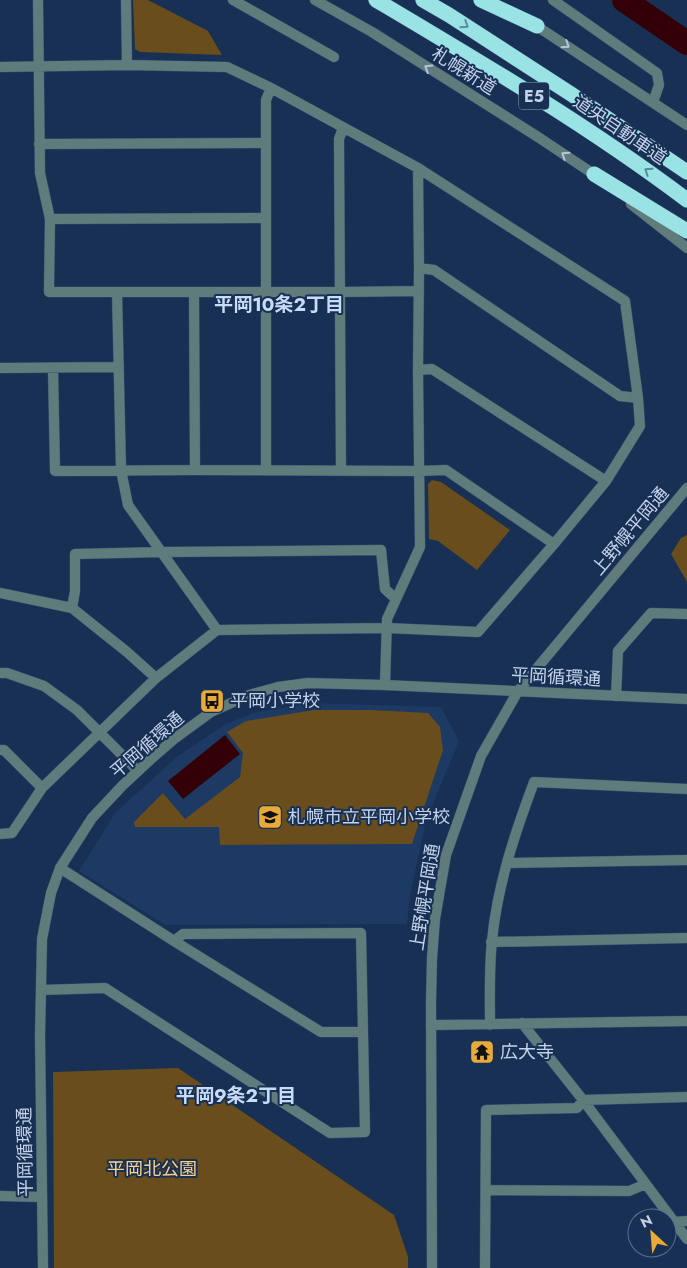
<svg xmlns="http://www.w3.org/2000/svg" width="687" height="1268" viewBox="0 0 687 1268" font-family="Jost,'Noto Sans JP',sans-serif">
<style>
.built{fill:#1d3a64}
.green{fill:#694d1c}
.water{fill:#340007}
.lines{fill:none;stroke-linecap:round;stroke-linejoin:round}
.river{stroke:#340007;stroke-width:24}
.minor-casing{stroke:#364d6f;stroke-width:11}
.tertiary-casing{stroke:#364d6f;stroke-width:11}
.motorway-casing{stroke:#364d6f;stroke-width:16}
.minor{stroke:#5f7b7c;stroke-width:10}
.tertiary{stroke:#5f7b7c;stroke-width:10}
.motorway{stroke:#9ae3e5;stroke-width:15}
.oneway{stroke:#588a9c}
.oneway2{stroke:#b5c6da}
.labels{text-anchor:middle;dominant-baseline:central;stroke-width:4;stroke-linejoin:round;paint-order:stroke}
.shield{fill:#173054;stroke:#90a2bd;stroke-width:1}
.shield-label{font-size:16px;font-weight:bold;fill:#c4d3ea}
.street-label{font-size:18px;fill:#c4d3ea;stroke:#173054}
.poi-label{font-size:18px;fill:#c4d3ea;stroke:#173054;text-anchor:start}
.park-label{font-size:18px;fill:#fdcf88;stroke:#173054}
.neighbourhood-label{font-size:19px;font-weight:bold;fill:#c8dbf7;stroke:#173054}
</style>
<rect width="100%" height="100%" fill="#173054"/>
<path class="built" d="M312 703 441 707 459 741 426 821 410 895 407 924 165 925 79 871 115 813 178 756 226 724 253 713Z"/>
<path class="green" d="M133 0H148L208 31 222 55 140 52 135 49Z
M432 480 441 482 510 530 477 570 438 541 429 539 428 484Z
M687 535V582L671 554 681 538Z
M314 710H371L428 713 440 727 443 750 412 844 220 845 219 827H135L134 822 163 793 185 819 240 777 243 753 227 732 246 721Z
M178 1068 394 1215 408 1257V1268H54L53 1072Z"/>
<path class="water" d="M225 735 240 754 183 799 168 781Z"/>
<g class="lines">
<path class="river" d="M624 0 687 43"/>
<defs>
<path id="minor" d="M38 0 40 173 50 219 49 292H340L419 291
M126 0 127 65
M233 0 334 57
M553 0 657 73 659 85 653 102
M0 67 127 65 227 67 271 88 418 168 419 268 418 370 420 547 387 619 385 685
M39 144 266 143
M50 219 266 218
M419 268 434 270 620 396 638 398
M117 292 121 470 128 505 217 630
M194 292 195 470
M0 368 119 367
M53 368 55 471 195 470 419 471 446 470 554 544
M418 370 432 369 606 481
M266 470V100L271 88
M341 471 339 139 343 128
M0 593 72 608 127 652 156 678
M72 608 75 591V554L163 552 381 550 385 589 396 599
M0 673H7L44 686 77 710 138 771
M616 696 618 651 651 613 687 614
M0 750H4L42 788
M0 834 12 833 42 788 156 678 217 630 387 628 478 632 554 544 606 481 640 426 638 398 625 301 418 168
M507 863 687 860
M60 868 174 941 321 1032H363
M491 942 687 938
M41 990 105 988 330 1133 365 1132 361 933 183 934 174 941
M522 1023 583 1100 687 1239
M431 1025 687 1021
M490 1025C490 998 489 967 492 941 497 886 515 833 534 782L687 789
M486 1190 629 1191 646 1184
M0 1196 42 1197
M674 1222 687 1221
M485 1268 486 1110 577 1108 583 1100 687 1097"/>
<path id="tertiary" d="M315 0 372 32 538 137 598 177
M532 23 687 125
M631 204 687 248
M43 1268 40 1036 42 939 51 893 60 868 92 818 123 785 151 759 174 739 211 712 249 695 278 687 308 683 385 685 687 699
M432 1268 431 1002 432 958 435 919 446 855 481 756 518 691 687 488"/>
<path id="motorway" d="M376 0C482 63 589 126 687 200
M423 0 449 15 571 94 687 172
M481 0 537 26
M594 174 687 231"/>
</defs>
<use href="#minor" class="minor-casing"/>
<use href="#tertiary" class="tertiary-casing"/>
<use href="#motorway" class="motorway-casing"/>
<use href="#minor" class="minor"/>
<use href="#tertiary" class="tertiary"/>
<use href="#motorway" class="motorway"/>
</g>
<defs><path id="oneway-chevron" d="M-2-3.5L2.5 0L-2 3.5" fill="none" stroke-width="1.6" stroke-linecap="round" stroke-linejoin="round" transform="scale(1.25)"/></defs>
<g class="oneway">
<use href="#oneway-chevron" transform="translate(465 25) rotate(33)"/>
<use href="#oneway-chevron" transform="translate(648 171) rotate(-146)"/>
</g>
<g class="oneway2">
<use href="#oneway-chevron" transform="translate(566 45) rotate(33)"/>
<use href="#oneway-chevron" transform="translate(428 68) rotate(-148)"/>
<use href="#oneway-chevron" transform="translate(565 155) rotate(-146)"/>
</g>
<defs>
<symbol id="bus-square" viewBox="-11 -11 22 22"><rect x="-9" y="-9" width="18" height="18" rx="4" fill="#e9ab38" stroke="#173054"/><path d="M-5-6H5V4H4V6H2V4H-2V6H-4V4H-5ZM-3.5-4V0h7V-4ZM-3.5 1.2v1.5H-2V1.2ZM2 1.2v1.5H3.5V1.2Z" fill="#111"/></symbol>
<symbol id="school-square" viewBox="-11 -11 22 22"><rect x="-9" y="-9" width="18" height="18" rx="4" fill="#e9ab38" stroke="#173054"/><path d="M0-5L7-2L0 1L-7-2ZM-4 1L0 2.5L4 1V4Q0 6-4 4Z" fill="#111"/></symbol>
<symbol id="temple-square" viewBox="-11 -11 22 22"><rect x="-9" y="-9" width="18" height="18" rx="4" fill="#e9ab38" stroke="#173054"/><path d="M0-6L5-2H3V0L6.5 2.5H4V6H1.5V3h-3V6H-4V2.5H-6.5L-3 0V-2H-5Z" fill="#111"/></symbol>
</defs>
<g fill-rule="evenodd">
<use href="#bus-square" x="198" y="687" width="28" height="28"/>
<use href="#school-square" x="256" y="803" width="28" height="28"/>
<use href="#temple-square" x="468" y="1038" width="28" height="28"/>
</g>
<g class="labels">
<rect class="shield" x="519" y="82.5" width="30" height="27" rx="4"/>
<g class="shield-label">
<text x="534" y="96">E5</text>
</g>
<g class="street-label">
<text transform="translate(464 71) rotate(32)">札幌新道</text>
<text transform="translate(620 130) rotate(34)">道央自動車道</text>
<text transform="translate(630 531) rotate(-50)">上野幌平岡通</text>
<text transform="translate(556 677) rotate(3)">平岡循環通</text>
<text transform="translate(147 745) rotate(-41)">平岡循環通</text>
<text transform="translate(425 897) rotate(-81)">上野幌平岡通</text>
<text transform="translate(25 1152) rotate(-91)">平岡循環通</text>
</g>
<g class="poi-label">
<text x="230" y="701">平岡小学校</text>
<text x="288" y="817">札幌市立平岡小学校</text>
<text x="500" y="1052">広大寺</text>
</g>
<g class="park-label">
<text x="152" y="1169">平岡北公園</text>
</g>
<g class="neighbourhood-label">
<text x="279" y="304">平岡10条2丁目</text>
<text x="236" y="1095">平岡9条2丁目</text>
</g>
</g>
<g transform="translate(652 1233) rotate(334)"><circle r="24" fill="#173054" stroke="#5c7190"/>
<path d="M0-4L9 19L0 12L-9 19Z" fill="#e9ab38"/>
<text y="-8" font-size="14" font-weight="bold" text-anchor="middle" fill="#c4d3ea">N</text>
</g>
</svg>
